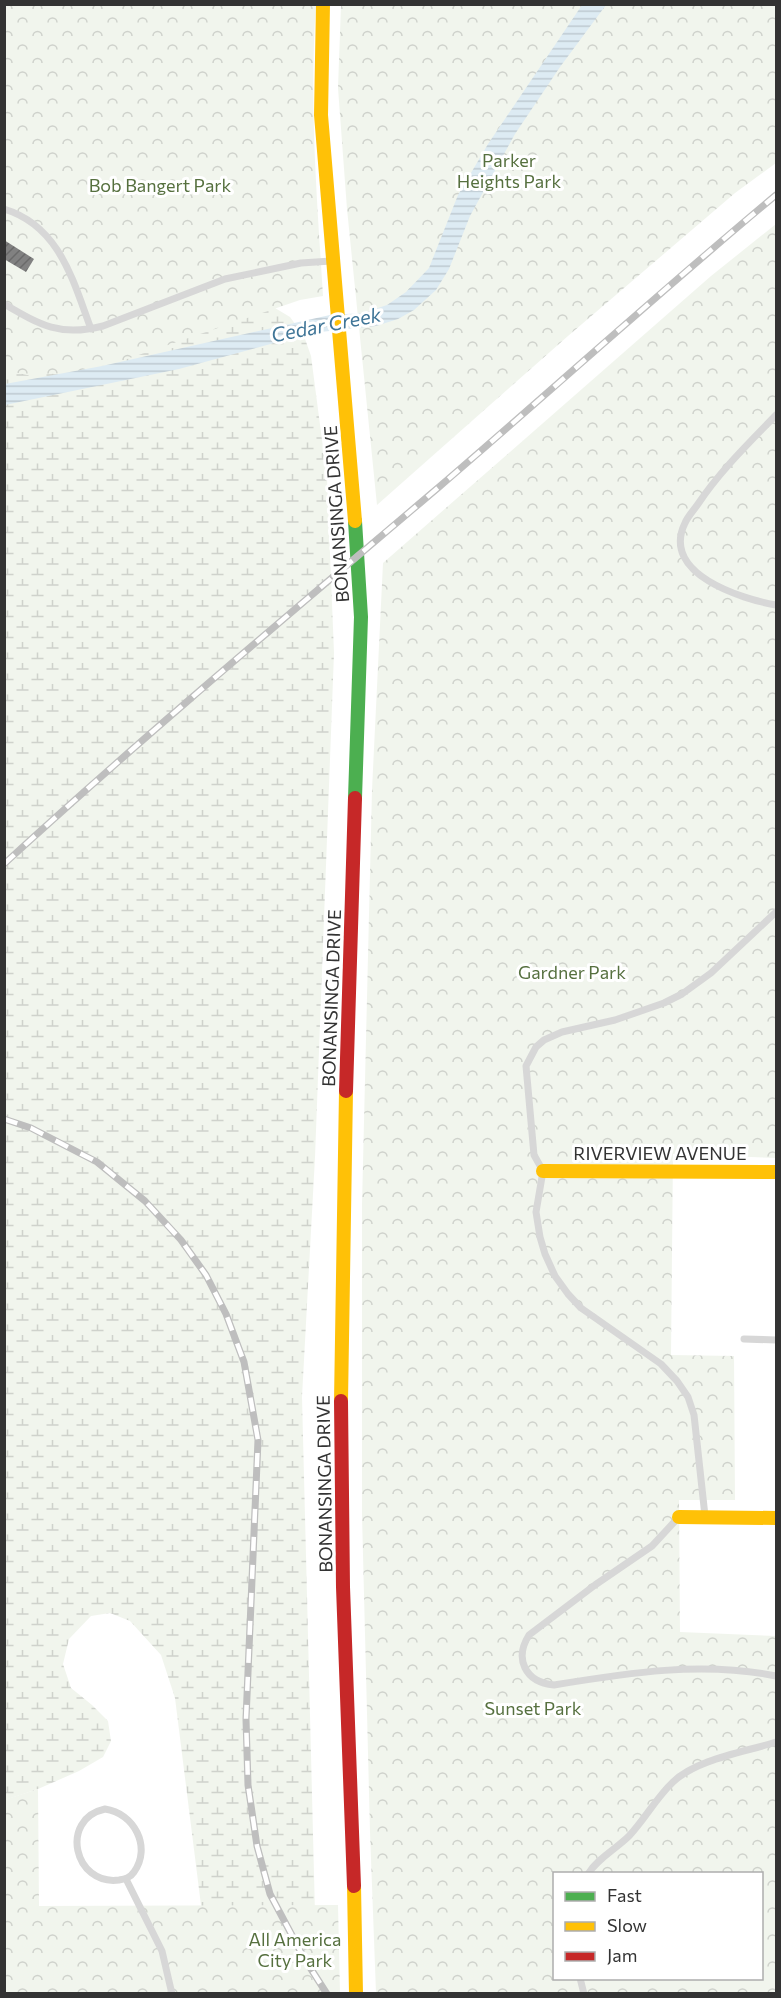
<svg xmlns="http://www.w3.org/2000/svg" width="781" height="1998" viewBox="0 0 781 1998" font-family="Commissioner,sans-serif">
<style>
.wetland{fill:url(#wetland-marsh)}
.park{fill:url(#park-crowns);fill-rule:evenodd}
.water{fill:url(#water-rules)}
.building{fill:url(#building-hatch)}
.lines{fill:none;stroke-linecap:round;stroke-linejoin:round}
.lane{stroke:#d7d7d7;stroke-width:7}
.fast{stroke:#4caf50;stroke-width:14}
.slow{stroke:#ffc107;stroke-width:14}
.jam{stroke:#c62828;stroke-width:14}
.rail-casing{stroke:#bebebe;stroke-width:7}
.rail{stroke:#fff;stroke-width:4.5;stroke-dasharray:14;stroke-linecap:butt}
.labels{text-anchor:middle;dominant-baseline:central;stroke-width:6;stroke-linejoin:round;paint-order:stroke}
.park-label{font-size:18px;fill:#56703f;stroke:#fff}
.street-label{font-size:18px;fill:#333;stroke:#fff}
.water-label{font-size:20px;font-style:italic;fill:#3f7597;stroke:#fff}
</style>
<defs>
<pattern id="wetland-marsh" width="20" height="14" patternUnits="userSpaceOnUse" patternTransform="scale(1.5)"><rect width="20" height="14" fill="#f1f5ed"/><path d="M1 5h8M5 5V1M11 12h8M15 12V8" fill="none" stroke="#cfd2cc"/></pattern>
<pattern id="park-crowns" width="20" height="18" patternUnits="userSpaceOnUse" patternTransform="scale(1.5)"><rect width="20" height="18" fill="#f1f5ed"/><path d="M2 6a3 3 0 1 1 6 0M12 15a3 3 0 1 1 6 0" fill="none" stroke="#cfd2cc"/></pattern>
<pattern id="water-rules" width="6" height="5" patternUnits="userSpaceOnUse" patternTransform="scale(1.5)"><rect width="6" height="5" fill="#ddebf3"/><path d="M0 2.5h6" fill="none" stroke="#becad1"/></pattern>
<pattern id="building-hatch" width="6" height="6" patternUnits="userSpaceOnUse" patternTransform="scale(1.5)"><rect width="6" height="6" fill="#818181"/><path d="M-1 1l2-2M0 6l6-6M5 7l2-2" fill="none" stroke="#6a6a6a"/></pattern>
</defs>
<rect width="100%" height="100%" fill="#fff"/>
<path class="wetland" d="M270 305 290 317 304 336 311 356 327 478 334 653 315 1157 302 1397 317 1993H212L175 1698 161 1655 130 1621 110 1613 91 1616 69 1639 63 1664 71 1688 92 1705 108 1721 111 1741 103 1757 79 1771 38 1789 5 1800 4 328Z"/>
<path class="park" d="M5 5H316C309 102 317 199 323 296L300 300 118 362 72 373 27 375 5 370Z
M341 5H776V163L735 193 568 336 377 505 347 209 338 88Z
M776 224V1158L673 1154 671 1355 734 1356 735 1500H679L680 1632 776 1636V1993H376L370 1832 362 1515V1205L372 790 383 563 711 276ZM554 1874H762V1978H554Z
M38 1789 39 1906 338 1905 340 1993H5L4 1800Z"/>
<path class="water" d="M582 5H606L560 67 515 134 470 216 449 269 436 290 414 310 398 319 376 326 311 333 179 369 5 405V384L102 366 330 315 363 313 387 305 406 292 429 268 458 195 488 144Z"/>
<path class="building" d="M4 240 34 259 26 272 4 259Z"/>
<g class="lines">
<path class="lane" d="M4 209C60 226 73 281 91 329
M4 304C40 325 60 337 103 326L225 279 301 263 331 261
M776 415C749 443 720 471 698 504 694 510 688 516 685 523 660 574 742 599 776 605
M744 1339 776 1340
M705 1516 694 1415 688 1397 677 1381 661 1364 581 1308 568 1294 555 1276 545 1254 540 1237 536 1212 543 1171 534 1155 526 1066 536 1047 544 1040 562 1032 615 1020 664 1003 682 994 711 973 776 912
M677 1519 652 1546 595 1585 529 1635C514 1659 525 1682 554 1685 627 1673 702 1661 776 1676
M105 1809C134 1813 152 1847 134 1872 130 1878 125 1879 119 1880 74 1886 59 1819 105 1809Z
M588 1874C598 1858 616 1849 629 1836 645 1819 656 1798 673 1782 697 1759 745 1752 776 1742
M126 1879 162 1951 172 1994
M580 1978 584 1994"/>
<path class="fast" d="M355 798 361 617 355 521"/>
<path class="slow" d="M323 4 321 115 355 521
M543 1171 776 1172
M341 1401 346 1091
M679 1517 776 1518
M354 1886 356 1994"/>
<path class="jam" d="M346 1091 355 798
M341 1401 343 1587 354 1886"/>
<defs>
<path id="rail" d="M4 864C146 734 293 611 439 487 552 390 662 290 776 195
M4 1119 31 1128 97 1162 145 1201 181 1240 206 1275 226 1314 244 1362 258 1440 246 1719 248 1785 257 1846 270 1894 304 1958 327 1994"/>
</defs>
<use href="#rail" class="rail-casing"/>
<use href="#rail" class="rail"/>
</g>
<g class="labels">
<g class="park-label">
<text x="509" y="160">Parker<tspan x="509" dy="21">Heights Park</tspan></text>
<text x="160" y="185">Bob Bangert Park</text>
<text x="572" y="972">Gardner Park</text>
<text x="533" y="1708">Sunset Park</text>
<text x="295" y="1939">All America<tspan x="295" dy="21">City Park</tspan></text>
</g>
<g class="street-label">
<text transform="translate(336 514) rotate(-94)">BONANSINGA DRIVE</text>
<text transform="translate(331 998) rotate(-88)">BONANSINGA DRIVE</text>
<text x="660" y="1153">RIVERVIEW AVENUE</text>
<text transform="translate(324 1484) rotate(-91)">BONANSINGA DRIVE</text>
</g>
<g class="water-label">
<text transform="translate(326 324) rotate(-11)">Cedar Creek</text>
</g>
</g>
<rect width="781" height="1998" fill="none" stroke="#333333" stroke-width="12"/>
<rect x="553" y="1872" width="210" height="108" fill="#ffffff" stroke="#adadad" stroke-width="1.5"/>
<rect x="565" y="1892" width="30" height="9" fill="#4caf50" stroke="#adadad" stroke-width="1.5"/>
<text x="607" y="1902" font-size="18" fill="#333333">Fast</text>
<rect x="565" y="1922" width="30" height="9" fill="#ffc107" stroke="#adadad" stroke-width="1.5"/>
<text x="607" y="1932" font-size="18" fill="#333333">Slow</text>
<rect x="565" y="1952" width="30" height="9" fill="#c62828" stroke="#adadad" stroke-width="1.5"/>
<text x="607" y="1962" font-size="18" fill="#333333">Jam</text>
</svg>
